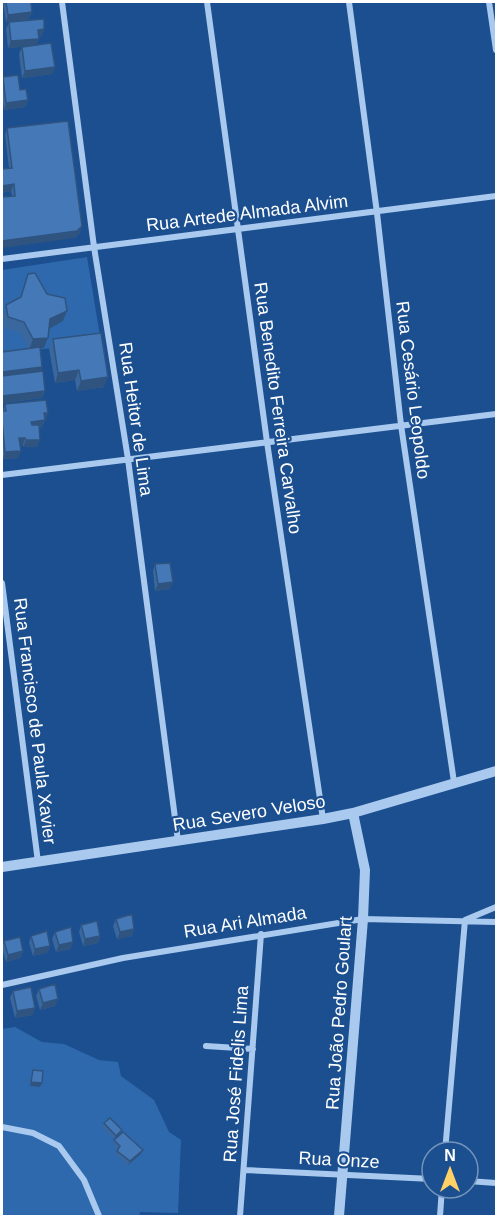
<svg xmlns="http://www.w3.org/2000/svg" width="498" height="1218" viewBox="0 0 498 1218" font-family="Helvetica,sans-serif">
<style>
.green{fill:#2e69ad}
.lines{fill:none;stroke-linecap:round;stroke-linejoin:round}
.minor{stroke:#a9c9ee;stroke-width:6}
.tertiary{stroke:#a9c9ee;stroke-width:10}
.wall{fill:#3a679d}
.shaded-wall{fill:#305480}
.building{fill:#4478b7;stroke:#305480;stroke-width:1.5}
.labels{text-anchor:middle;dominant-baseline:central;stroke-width:4.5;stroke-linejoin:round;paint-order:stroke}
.street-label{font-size:18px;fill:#fff;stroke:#1b4f8f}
</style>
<rect width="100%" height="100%" fill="#1b4f8f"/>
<path class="green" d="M87 257 101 342 2 354V270Z
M15 1027 42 1042 64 1044 99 1060 118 1062 121 1076 154 1100 169 1132 181 1140 178 1213 140 1212 139 1216H2V1029Z"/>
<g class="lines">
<path class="minor" d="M62 2 94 247 128 459 178 841
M207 2 267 442 323 819
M349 2 377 213 401 425 454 782
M489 2 496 50
M2 259 496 196
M2 475 496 414
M2 583 38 862
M2 985 123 958 363 919 496 922
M206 1046 253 1049
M2 1127 33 1133 59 1146 84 1180 99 1216
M445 1152 465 920 496 907
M244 1170 432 1179
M468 1181 496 1183
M240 1216 261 934
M440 1216 442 1188"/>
<path class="tertiary" d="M2 867 323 819 353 813 496 771
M339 1216 363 919 365 870 353 813"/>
</g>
<path class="wall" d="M3 2H31L29 19 6 22Z
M9 22 44 29 42 36 39 37 36 45 55 67 52 74 22 78 19 54 22 47 30 46 8 48 6 29Z
M3 77 20 90 28 100 25 107 4 110 2 94V80Z
M7 128 80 233 74 238 12 196 11 191 2 193V169L9 168 5 135Z
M28 274 47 294 67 311 63 321 49 328 44 348H40L42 367 41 371 45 391 42 398 2 403V352L28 348 21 333 4 328 3 315 6 305 20 298Z
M53 339 104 387 77 391 75 380 55 383 49 349Z
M5 404 48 413 42 427 39 428 37 447H23V445H20L18 458 3 459 2 450V411H3Z
M155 564 170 589 155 591 153 571Z
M116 919 134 929 132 936 117 939 113 926Z
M81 925 100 936 98 943 83 946 79 932Z
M55 932 71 949 56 952 52 939Z
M31 936 50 946 47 953 33 956 29 943Z
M4 941 23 951 20 958 6 962 2 948Z
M39 989 55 1006 40 1010 36 996Z
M13 991 33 1015 15 1018 10 998Z
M104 1123 122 1130 121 1133 114 1139 102 1127Z
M114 1140 143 1150 141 1154 128 1165 115 1154 118 1149 113 1144Z"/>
<path class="shaded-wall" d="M32 12 29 19 6 22 8 15Z
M44 29 42 36 36 37 38 30Z
M39 39 36 46 8 48 11 41Z
M55 67 52 74 22 78 25 71Z
M28 100 25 107 4 110 6 103Z
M14 184 11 191 2 193V186Z
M82 226 80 233 74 238 2 248V241Z
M67 311 63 321 47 330 50 319Z
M48 338 44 348 29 350 33 339Z
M42 367 40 374 2 379V372Z
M79 370 75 380 55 383 58 373Z
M108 377 104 387 77 391 81 381Z
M45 391 42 398 2 403V396Z
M44 413H48L46 420H41Z
M45 420 42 427 29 429 31 422Z
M19 438H25L23 445H17Z
M26 440H40L37 447H23Z
M21 451 18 458 3 459 5 452Z
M173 582 170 589 155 591 158 584Z
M134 929 132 936 117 939 120 932Z
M100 936 98 943 83 946 85 939Z
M73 942 71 949 56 952 59 945Z
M50 946 47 953 33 956 35 949Z
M23 951 20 958 6 962 8 955Z
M58 999 55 1006 40 1010 43 1003Z
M35 1008 33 1015 15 1018 17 1011Z
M31 1082 42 1083 40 1087 30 1086Z
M122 1130 121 1133 114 1139 116 1136Z
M143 1150 141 1154 128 1165 130 1161Z"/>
<path class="building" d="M6 2H31L32 12 8 15Z
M44 19V29L38 30 39 39 11 41 9 22Z
M51 43 55 67 25 71 22 47Z
M18 75 20 90 26 89 28 100 6 103 3 77Z
M68 121 82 226 77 231 2 241V197L15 196 14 184 2 186V169L12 168 7 128Z
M35 273 47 294 65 298 67 311 50 319 48 338 33 339 24 322 8 317 6 305 21 297 28 274Z
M101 333 108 377 81 381 79 370 58 373 53 339Z
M40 347 42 367 2 372V352Z
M43 371 45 391 2 396V376Z
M46 400 48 413H44L45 420 31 422 32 425H39L40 440H26L25 438H19L21 451 5 452 2 421V411H6L5 404Z
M170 563 173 582 158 584 155 564Z
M132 914 134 929 120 932 116 919Z
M97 921 100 936 85 939 81 925Z
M71 927 73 942 59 945 55 932Z
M47 931 50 946 35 949 31 936Z
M20 937 23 951 8 955 4 941Z
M55 984 58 999 43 1003 39 989Z
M31 987 35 1008 17 1011 13 991Z
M33 1070 43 1071 42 1083 31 1082Z
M110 1118 122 1130 116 1136 104 1123Z
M123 1132 143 1150 130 1161 117 1151 120 1146 114 1140Z"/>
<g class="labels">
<g class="street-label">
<text transform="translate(247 213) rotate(-7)">Rua Artede Almada Alvim</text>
<text transform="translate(413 390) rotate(83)">Rua Cesário Leopoldo</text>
<text transform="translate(278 408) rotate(82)">Rua Benedito Ferreira Carvalho</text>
<text transform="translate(136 419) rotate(82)">Rua Heitor de Lima</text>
<text transform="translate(35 721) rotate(83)">Rua Francisco de Paula Xavier</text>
<text transform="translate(249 813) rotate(-9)">Rua Severo Veloso</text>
<text transform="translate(245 922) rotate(-9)">Rua Ari Almada</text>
<text transform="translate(339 1013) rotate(-86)">Rua João Pedro Goulart</text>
<text transform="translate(236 1074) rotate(-86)">Rua José Fidelis Lima</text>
<text transform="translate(339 1160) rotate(3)">Rua Onze</text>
</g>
</g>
<rect width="498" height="1218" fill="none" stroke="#ffffff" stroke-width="6"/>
<g transform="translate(450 1170)"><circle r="28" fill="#1b4f8f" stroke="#7695bc" stroke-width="1.5"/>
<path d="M0-4.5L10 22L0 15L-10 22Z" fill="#ffd166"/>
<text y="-9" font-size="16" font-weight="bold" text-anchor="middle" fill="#ffffff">N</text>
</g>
</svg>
